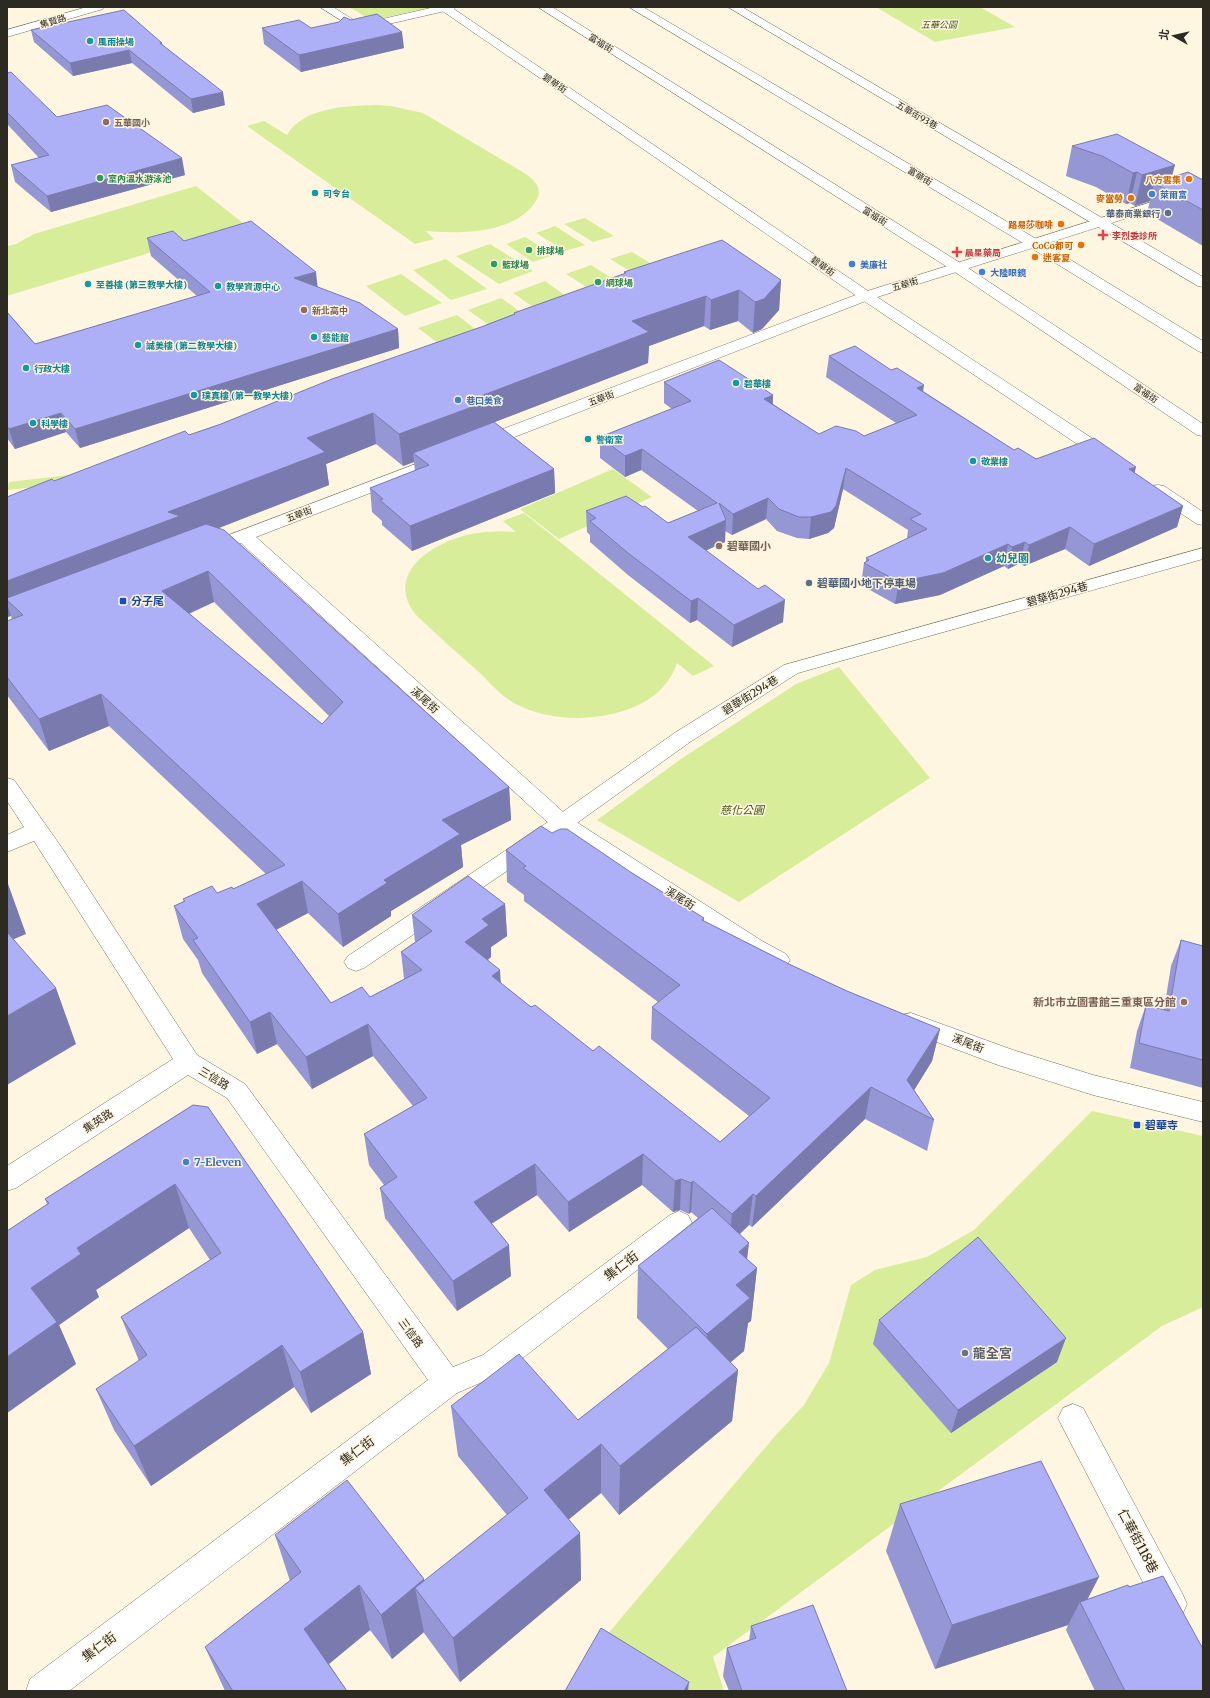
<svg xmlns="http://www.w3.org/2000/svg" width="1210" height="1698" viewBox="0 0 1210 1698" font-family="Merriweather,'Noto Sans TC',serif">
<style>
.green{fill:#d8ed99}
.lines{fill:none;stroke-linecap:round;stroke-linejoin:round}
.street-casing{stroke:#78715e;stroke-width:1}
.secondary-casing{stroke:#78715e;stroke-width:1}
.street{fill:#fff;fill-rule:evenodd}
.secondary{fill:#fff;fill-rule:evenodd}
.wall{fill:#9596d4;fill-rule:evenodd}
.shaded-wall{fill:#797aad}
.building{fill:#adaff7;stroke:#797aad;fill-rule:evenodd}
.culture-dot{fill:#0f9aa8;stroke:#fef6e1;stroke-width:1.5}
.education-dot{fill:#8d6e63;stroke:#fef6e1;stroke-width:1.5}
.leisure-dot{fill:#2e9e5b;stroke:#fef6e1;stroke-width:1.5}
.food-dot{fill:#e8710a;stroke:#fef6e1;stroke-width:1.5}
.shop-dot{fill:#3f7fe0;stroke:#fef6e1;stroke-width:1.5}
.service-dot{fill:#5c6f8a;stroke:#fef6e1;stroke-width:1.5}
.health-dot{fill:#e0444e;stroke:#fef6e1;stroke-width:1.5}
.transit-dot{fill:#1a4fb4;stroke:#fef6e1;stroke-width:1.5}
.worship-dot{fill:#6b7280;stroke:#fef6e1;stroke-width:1.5}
.labels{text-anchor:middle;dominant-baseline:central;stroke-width:3;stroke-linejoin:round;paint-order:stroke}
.far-street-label{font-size:9px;fill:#2d2a22;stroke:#fef6e1}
.far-park-label{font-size:9px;font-style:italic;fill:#47550c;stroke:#fef6e1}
.far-culture-label{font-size:9px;font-weight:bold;fill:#0d838f;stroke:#fef6e1;text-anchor:start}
.far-education-label{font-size:9px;font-weight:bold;fill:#785e54;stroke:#fef6e1;text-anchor:start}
.far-leisure-label{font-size:9px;font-weight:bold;fill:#27864d;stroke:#fef6e1;text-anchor:start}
.far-food-label{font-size:9px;font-weight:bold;fill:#c56008;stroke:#fef6e1;text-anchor:end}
.far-shop-label{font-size:9px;font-weight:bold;fill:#366cbe;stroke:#fef6e1;text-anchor:start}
.far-service-label{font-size:9px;font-weight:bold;fill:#4e5e75;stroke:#fef6e1;text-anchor:end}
.far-health-label{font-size:9px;font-weight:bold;fill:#be3a42;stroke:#fef6e1;text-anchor:start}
.education-label{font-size:11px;font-weight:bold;fill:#785e54;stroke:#fef6e1;text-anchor:start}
.culture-label{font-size:11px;font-weight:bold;fill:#0d838f;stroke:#fef6e1;text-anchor:start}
.service-label{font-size:11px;font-weight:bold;fill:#4e5e75;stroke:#fef6e1;text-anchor:start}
.street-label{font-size:11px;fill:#2d2a22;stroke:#fef6e1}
.transit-label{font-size:11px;font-weight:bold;fill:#164399;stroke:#fef6e1;text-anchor:start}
.park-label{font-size:11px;font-style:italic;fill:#47550c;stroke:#fef6e1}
.shop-label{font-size:11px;font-weight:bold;fill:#366cbe;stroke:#fef6e1;text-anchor:start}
.near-street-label{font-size:13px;fill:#2d2a22;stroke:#fef6e1}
.near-worship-label{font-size:13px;font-weight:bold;fill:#5b616d;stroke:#fef6e1;text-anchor:start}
</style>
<rect width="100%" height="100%" fill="#fef6e1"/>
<path class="green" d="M349 7H434L371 20Z
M876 7H980L1015 27 935 42Z
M376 105 391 106 423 113 526 174C534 180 543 188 537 199 518 234 460 234 426 231L434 239 415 244 247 126 264 121 287 135C303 107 347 106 376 105Z
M196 186 262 238 172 246 7 296V246L16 244 34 234Z
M585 218 614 236 593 242 564 224Z
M555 226 585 245 565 251 536 233Z
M525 237 554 255 533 262 506 244Z
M490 244 533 271 499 284 456 256Z
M632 252 670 275 648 282 610 259Z
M446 259 487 289 451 300 413 270Z
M591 265 630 290 604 298 566 274Z
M401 274 442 303 405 316 366 286Z
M545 281 587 311 555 322 513 293Z
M501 298 542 327 507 338 468 310Z
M457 315 492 342 454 355 418 328Z
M613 469 652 497 559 539 520 509Z
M103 471 105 480 7 490 9 482Z
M524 513 714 666 693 676 677 663C669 687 650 702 626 710 591 722 547 721 514 703 501 696 491 684 480 673 458 654 436 634 415 614 384 572 434 542 471 534 486 531 501 531 516 532L503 521Z
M839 667 930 778 739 902 597 820 681 759 796 684Z
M1092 1111 1203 1136V1307L1162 1326 713 1657 724 1691H566L600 1643 775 1436 804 1405 829 1363 851 1285 875 1270 927 1257 974 1230Z"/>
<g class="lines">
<defs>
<path id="street" d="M440 7H451L871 293 1116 454 1118 458 1116 462 1110 463 1104 462 861 299 441 10Z
M538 7H552L962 264 1203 424V436L1197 435 952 270Z
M629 7H643L1038 240 1203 341V353L1198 351 1028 246Z
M728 7H742L1203 277V287L1198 286Z
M1158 485 1164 486 1203 512V525L1197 524 1152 494 1149 490 1152 486Z
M1203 548V559L798 673 690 742 570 828 364 968 356 971 348 968 344 962 348 956 554 818 676 732 784 665Z
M7 778 14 780 62 848 197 1055 245 1084 453 1367 483 1355 670 1215 679 1211 688 1215 692 1223 688 1231 503 1373 457 1393 69 1691H26L30 1679 428 1380 227 1098 188 1075 16 1188 7 1191V1166L173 1059 34 841 7 852V835L24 827 7 801Z
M1073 1404 1083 1408 1182 1593 1187 1604 1182 1615 1171 1620 1160 1615 1063 1428 1058 1418 1063 1408Z"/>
<path id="secondary" d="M87 7H105L103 9 7 37V30Z
M320 7H333L360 24 435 7H456L454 9 358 31Z
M1203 186V194L871 299 486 448 480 449 474 448 472 444 474 440 861 293Z
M442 454 448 455 450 459 448 463 256 537 570 818 762 941 786 954 790 960 786 966C771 971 759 960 746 953L554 828 241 543 212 554 206 555 200 554 197 550 200 546Z
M911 1013 1013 1050 1093 1075 1203 1102V1122L1093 1095 998 1065 902 1029 899 1022 902 1015Z"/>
</defs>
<use href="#street" class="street-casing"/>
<use href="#secondary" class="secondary-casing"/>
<use href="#street" class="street"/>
<use href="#secondary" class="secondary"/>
</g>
<path class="wall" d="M262 28H311L404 48 301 72 264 44Z
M31 30 162 43 163 46 225 105 193 113 132 63 73 76 34 42Z
M7 73 57 117 185 175 51 212 15 182 11 165 39 158 7 124Z
M1072 146 1172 177 1203 180V246L1147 213 1150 201 1135 206 1130 203 1126 204 1096 187 1066 176Z
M147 238 184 241 318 287 398 329 399 348 80 448 66 432 15 449 7 438V312L35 344 197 296 151 256Z
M624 272 781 280 779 310 762 329 753 333 738 321 710 330 704 326 649 346 648 363 494 422 554 469 555 493 412 551 382 525V521L372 512 370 488 415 471 414 462 403 466 376 444 326 464 329 485 218 528 509 787 511 820 461 845 463 867 391 911V916L343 947 308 913 276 930 331 1003 370 997 404 979 401 952 415 942 412 915 505 904 507 936 491 947V957L488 960 501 983 531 1007 720 1142 749 1116 651 1039 652 1007 658 1002 524 901V895L507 882 506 850 552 833 632 873 704 918V921L791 965 847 991 940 1029 932 1061 914 1090 934 1120 927 1151 865 1119 752 1227 749 1225 740 1234 747 1259 757 1268 751 1321 748 1323 744 1351 730 1362 738 1370 732 1421 619 1515 601 1493 568 1520 580 1533 581 1580 460 1682 424 1633V1632L392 1659 370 1630 329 1664 347 1691H225L205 1647 290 1581 275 1535 424 1579V1581L507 1515 458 1456 451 1406 578 1420 668 1349 637 1318 638 1266 698 1218 691 1212 689 1214 680 1210 673 1212 642 1185 569 1232 537 1195 491 1224 511 1276 457 1311 385 1218 380 1188 384 1185 369 1165 364 1134 413 1106 373 1056 312 1089 277 1044 257 1054 202 973 198 960 183 939 174 906 184 902 183 899 217 893 233 889 266 874 109 726 49 751 7 695V621L12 620 11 616 7 617V497L221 424 481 327 514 314V313L624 274ZM214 602 329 716 322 724 189 614Z
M829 356 923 391 1014 450 1036 459 1135 473 1183 506 1177 527 1089 566 1065 549 1024 566 1020 563 1008 569 1004 566 940 595 895 604 861 585 864 563 866 562V558L907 539 908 530 843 489 834 528 828 533 809 539 797 538 777 531 766 519 732 535 725 531V542L706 550 783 622 732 647 697 620 690 623 628 575 590 542V535L587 532 586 511 643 507 668 523 698 511 641 470 625 477 600 458V437L672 409 664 403V382L773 395V404L819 434 864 436 896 423 826 377Z
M1181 940 1203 946V1088L1130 1068 1137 1031 1146 1005 1164 1010 1171 966Z
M193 1105 363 1332 371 1374 311 1413 294 1387 151 1486 114 1430 96 1389 139 1361 121 1317 210 1260 189 1228 96 1290 99 1297 59 1325 76 1364 7 1413 47 1204 45 1199Z
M879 1320 1057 1362 951 1433 873 1344Z
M900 1504 1088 1599 1129 1587 1203 1691H1095L1066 1630 1068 1625 935 1669 886 1551Z
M751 1626 847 1691H729L723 1676 727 1648 749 1641Z"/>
<path class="shaded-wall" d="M402 32 404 48 301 72 299 55Z
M129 50 132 63 73 76 70 63Z
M223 92 225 105 193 113 191 99Z
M182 158 185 175 51 212 47 196Z
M1175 165 1168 191 1154 183 1150 201 1135 206 1142 175Z
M1137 172 1130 203 1126 204 1133 173Z
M316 272 318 290 294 278Z
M781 280 779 310 762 329 753 333 755 302Z
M739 290 738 321 710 330 711 300Z
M706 296 704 326 649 346 648 363 482 427 413 453 414 462 403 466 399 434 632 321Z
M398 329 399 348 80 448 75 429Z
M924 385 921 406 917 388Z
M773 395 772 416 764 399Z
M61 413 66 432 15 449 9 429Z
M373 413 376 444 326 464 329 485 186 541 7 600V581L168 512 307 438Z
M642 449 641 470 625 477V456Z
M1136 467 1131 488 1129 469Z
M846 468 843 489 834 528 828 533 809 539 811 517Z
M554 469 555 493 412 551 410 526Z
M768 498 766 519 732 535 733 514Z
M1183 506 1177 527 1089 566 1094 544Z
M726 520 725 542 687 559 688 537Z
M1070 527 1065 549 1024 566 1029 545Z
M1025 542 1020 563 1008 569 1012 547Z
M1008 544 1004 566 940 595 895 604 899 582Z
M208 571 214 602 169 622 162 591Z
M698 598 697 620 690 623 691 601Z
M785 600 783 622 732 647 734 625Z
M7 604 11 616 7 617Z
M101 694 109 726 49 751 39 719Z
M509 787 511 820 461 845 463 867 391 911V916L343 947 338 914 442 820Z
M7 881 26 934 7 942Z
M302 881 308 913 264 936 257 904Z
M505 904 507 936 491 947V957L468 974 465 942 482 919Z
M500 970 502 1002 492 976Z
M56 988 76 1044 7 1085V1016Z
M270 1012 277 1044 257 1054 250 1022Z
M368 1024 373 1056 312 1089 306 1057Z
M940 1029 932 1061 905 1105 907 1080Z
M871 1087 865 1119 752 1227 756 1196Z
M643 1154 642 1185 569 1232 568 1202Z
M535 1164 537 1195 477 1233 474 1202Z
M681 1179 680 1210 673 1212 675 1181Z
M693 1181 691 1212 689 1214 691 1183Z
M175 1184 189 1228 96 1290 99 1297 59 1325 76 1364 7 1413V1357L31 1288 77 1248Z
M753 1194 749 1225 729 1244 732 1214Z
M749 1243 745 1277 757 1268 751 1321 748 1323 744 1351 703 1386 707 1334 739 1252Z
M509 1245 511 1276 457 1311 453 1281Z
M363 1332 371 1374 311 1413 300 1372Z
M1066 1338 1057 1362 951 1433 958 1410Z
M282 1345 294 1387 151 1486 134 1446Z
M738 1370 732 1421 619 1515 620 1466Z
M601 1444V1493L546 1538 544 1490Z
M580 1533 581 1580 460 1682 453 1638Z
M1099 1577 1083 1608 1080 1602 1068 1625 935 1669 952 1625Z
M424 1579 429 1606 415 1588 424 1632 392 1659 381 1615Z
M359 1585 370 1630 319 1672 304 1629Z
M689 1682 688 1691H684Z"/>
<path class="building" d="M124 10 162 43H160L223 92 191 99 129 50 70 63 31 30Z
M377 14 402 32 299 55 262 28 299 20 311 28 339 22 344 17 351 20Z
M11 72 57 117 107 105 182 158 47 196 11 165 49 155 7 112V73Z
M1117 134 1175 165 1142 175 1137 172 1133 173 1102 156 1072 146Z
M1188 172 1203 180V210L1154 183Z
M251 221 316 272 294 278 360 303 398 329 75 429 61 413 9 429 7 426V312L35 344 210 292 147 238 173 231 184 241Z
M722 240 781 280 764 299 755 302 739 290 711 300 706 296 632 321 649 332 473 399 480 404 399 434 373 413 307 438 325 452 168 512 180 516 7 581V497L52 479 54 481 185 431 189 435 221 424 332 379 481 327 515 314 514 313 626 273 624 272Z
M855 346 891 370 897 368 924 385 917 388 1014 450 1018 448 1036 459 1094 438 1136 467 1129 469 1183 506 1094 544 1070 527 1029 545 1025 542 1012 547 1008 544 943 573 899 582 864 563 869 560 866 558 927 529 910 519 921 514 846 468 836 506 831 512 811 517H799L779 509 768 498 733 514 719 503 726 520 688 537 758 589 765 585 785 600 734 625 698 598 691 601 628 553 590 521 596 518 586 511 626 496 643 507 645 506 668 523 717 503 642 449 625 456 600 437 691 401 664 382 719 360 773 395 764 399 819 434 836 426 856 431 864 436 917 415 829 356Z
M494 422 554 469 410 526 380 500 383 499 370 488 429 465 413 453Z
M206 524 224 530 509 787 442 820 460 834 384 880 387 883 338 914 302 881 257 904 331 1003 362 987 370 997 422 970 401 952 432 931 412 915 468 876 505 904 482 919 489 925 465 942 500 970 492 976 531 1007 535 1005 593 1051 599 1046 720 1142 770 1098 652 1007 680 985 523 868 526 866 506 850 541 826 552 833 560 829H567L632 873 704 918 702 920 791 965 847 991 940 1029 907 1080 934 1120 871 1087 756 1196 753 1194 732 1214 693 1181 691 1183 681 1179 675 1181 643 1154 568 1202 535 1164 474 1202 509 1245 453 1281 380 1188 397 1177 364 1134 427 1098 368 1024 306 1057 270 1012 250 1022 193 940 198 938 174 906 185 901 183 899 212 886 217 893 232 887 233 889 285 865 101 694 39 719 7 677V621L23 615 7 600V598ZM208 571 343 702 322 724 162 591Z
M7 932 56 988 7 1016Z
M1181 940 1203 946V1060L1139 1043 1146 1005 1169 1011Z
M193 1105 208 1107 363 1332 300 1372 282 1345 134 1446 96 1389 147 1355 121 1317 221 1253 175 1184 77 1248 81 1254 31 1288 57 1322 7 1357V1231L49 1203 45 1199Z
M712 1208 749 1243 739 1252 757 1268 736 1285 750 1298 707 1334 638 1266Z
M978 1237 1066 1338 958 1410 879 1320Z
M696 1327 738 1370 620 1466 601 1444 544 1490 580 1533 453 1638 415 1588 528 1498 451 1406 519 1354 578 1420Z
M1041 1461 1099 1577 952 1625 900 1504Z
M347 1480 424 1579 381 1615 359 1585 304 1629 347 1691H233L205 1647 301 1572 275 1535Z
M1163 1576 1203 1649V1691H1125L1080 1602 1128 1585 1129 1587Z
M813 1605 847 1691H742L727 1648 756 1638 751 1626Z
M601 1628 689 1682 684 1691H565Z"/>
<g class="culture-dot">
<circle cx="90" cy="41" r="4"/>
<circle cx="315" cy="193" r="4"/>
<circle cx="88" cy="284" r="4"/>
<circle cx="218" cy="286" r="4"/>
<circle cx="314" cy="337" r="4"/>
<circle cx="138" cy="345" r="4"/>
<circle cx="26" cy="368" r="4"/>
<circle cx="736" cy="383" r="4"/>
<circle cx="194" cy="395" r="4"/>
<circle cx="33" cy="423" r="4"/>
<circle cx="588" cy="439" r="4"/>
<circle cx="973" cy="461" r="4"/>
<circle cx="988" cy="558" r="4"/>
</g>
<g class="education-dot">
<circle cx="106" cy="122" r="4"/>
<circle cx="304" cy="310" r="4"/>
<circle cx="719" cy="546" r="4"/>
<circle cx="1184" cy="1002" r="4"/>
</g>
<g class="leisure-dot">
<circle cx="100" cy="178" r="4"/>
<circle cx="529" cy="250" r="4"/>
<circle cx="494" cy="264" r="4"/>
<circle cx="598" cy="282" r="4"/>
</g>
<g class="food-dot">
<circle cx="1189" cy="179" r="4"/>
<circle cx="1131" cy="198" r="4"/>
<circle cx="1061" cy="224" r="4"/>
<circle cx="1081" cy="245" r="4"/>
<circle cx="1035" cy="257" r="4"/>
</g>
<g class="shop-dot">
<circle cx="1152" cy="194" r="4"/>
<circle cx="852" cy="264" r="4"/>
<circle cx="982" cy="272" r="4"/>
<circle cx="458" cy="400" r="4"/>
<circle cx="186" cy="1162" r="4"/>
</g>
<g class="service-dot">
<circle cx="1168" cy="213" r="4"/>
<circle cx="809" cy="583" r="4"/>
</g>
<g class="health-dot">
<path d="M1101 229h4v4h4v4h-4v4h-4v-4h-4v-4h4z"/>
<path d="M955 246h4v4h4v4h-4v4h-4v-4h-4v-4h4z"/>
</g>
<g class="transit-dot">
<rect x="119" y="597" width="8" height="8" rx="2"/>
<rect x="1133" y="1121" width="8" height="8" rx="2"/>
</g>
<circle class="worship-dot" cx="965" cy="1353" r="4"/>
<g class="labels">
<g class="far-street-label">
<text transform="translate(53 21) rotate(-17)">集賢路</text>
<text transform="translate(601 43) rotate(32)">富福街</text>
<text transform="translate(555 83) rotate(34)">碧華街</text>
<text transform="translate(917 115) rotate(30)">五華街93巷</text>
<text transform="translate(920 176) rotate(31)">富華街</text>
<text transform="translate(875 216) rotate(32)">富福街</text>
<text transform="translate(823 266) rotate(35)">碧華街</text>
<text transform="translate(905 284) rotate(-17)">五華街</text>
<text transform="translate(1146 393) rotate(34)">富福街</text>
<text transform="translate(601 398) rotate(-21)">五華街</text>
<text transform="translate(299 514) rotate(-21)">五華街</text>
</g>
<g class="far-park-label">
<text x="939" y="24">五華公園</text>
</g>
<g class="far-culture-label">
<text x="98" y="41">風雨操場</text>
<text x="323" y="193">司令台</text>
<text x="96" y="284">至善樓 (第三教學大樓)</text>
<text x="226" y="286">教學資源中心</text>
<text x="322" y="337">藝能館</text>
<text x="146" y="345">誠美樓 (第二教學大樓)</text>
<text x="34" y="368">行政大樓</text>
<text x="744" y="383">碧華樓</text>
<text x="202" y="395">璞真樓 (第一教學大樓)</text>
<text x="41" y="423">科學樓</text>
<text x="596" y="439">警衛室</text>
<text x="981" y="461">敬業樓</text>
</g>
<g class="far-education-label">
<text x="114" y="122">五華國小</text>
<text x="312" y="310">新北高中</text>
</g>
<g class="far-leisure-label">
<text x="108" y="178">室內溫水游泳池</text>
<text x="537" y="250">排球場</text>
<text x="502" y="264">籃球場</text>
<text x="606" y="282">網球場</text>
</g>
<g class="far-food-label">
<text x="1181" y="179">八方雲集</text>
<text x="1123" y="198">麥當勞</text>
<text x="1053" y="224">路易莎咖啡</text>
<text x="1073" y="245">CoCo都可</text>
<text x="1043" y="257" text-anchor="start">迷客夏</text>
</g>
<g class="far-shop-label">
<text x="1160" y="194">萊爾富</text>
<text x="860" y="264">美廉社</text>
<text x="990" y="272">大陸眼鏡</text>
<text x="466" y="400">巷口美食</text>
</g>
<g class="far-service-label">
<text x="1160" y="213">華泰商業銀行</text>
</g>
<g class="far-health-label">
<text x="1112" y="235">李烈委診所</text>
<text x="965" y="252">晨星藥局</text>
</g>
<g class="education-label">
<text x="727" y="546">碧華國小</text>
<text x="1176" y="1002" text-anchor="end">新北市立圖書館三重東區分館</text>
</g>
<g class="culture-label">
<text x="996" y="558">幼兒園</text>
</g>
<g class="service-label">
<text x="817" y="583">碧華國小地下停車場</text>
</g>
<g class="street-label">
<text transform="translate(1057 594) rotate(-16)">碧華街294巷</text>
<text transform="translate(750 695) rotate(-32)">碧華街294巷</text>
<text transform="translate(425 700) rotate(42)">溪尾街</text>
<text transform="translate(680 898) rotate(32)">溪尾街</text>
<text transform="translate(968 1043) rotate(21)">溪尾街</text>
<text transform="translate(214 1078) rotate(31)">三信路</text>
<text transform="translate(98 1121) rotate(-33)">集英路</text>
<text transform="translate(411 1333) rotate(54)">三信路</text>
</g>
<g class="transit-label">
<text x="131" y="601">分子尾</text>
<text x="1145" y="1125">碧華寺</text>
</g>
<g class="park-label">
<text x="742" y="810">慈化公園</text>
</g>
<g class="shop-label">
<text x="194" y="1162">7-Eleven</text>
</g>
<g class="near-street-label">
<text transform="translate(621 1266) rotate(-37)">集仁街</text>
<text transform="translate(357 1451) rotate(-37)">集仁街</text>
<text transform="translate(1138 1541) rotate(62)">仁華街118巷</text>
<text transform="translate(99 1647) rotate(-37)">集仁街</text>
</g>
<g class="near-worship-label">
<text x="973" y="1353">龍全宮</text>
</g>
</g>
<rect width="1210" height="1698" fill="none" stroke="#2d2a22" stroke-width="16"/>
<g transform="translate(1174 36) rotate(278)" stroke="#fef6e1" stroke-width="3" paint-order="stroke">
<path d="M0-3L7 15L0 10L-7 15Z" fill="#2d2a22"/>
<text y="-6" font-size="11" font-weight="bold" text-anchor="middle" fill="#2d2a22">北</text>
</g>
</svg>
